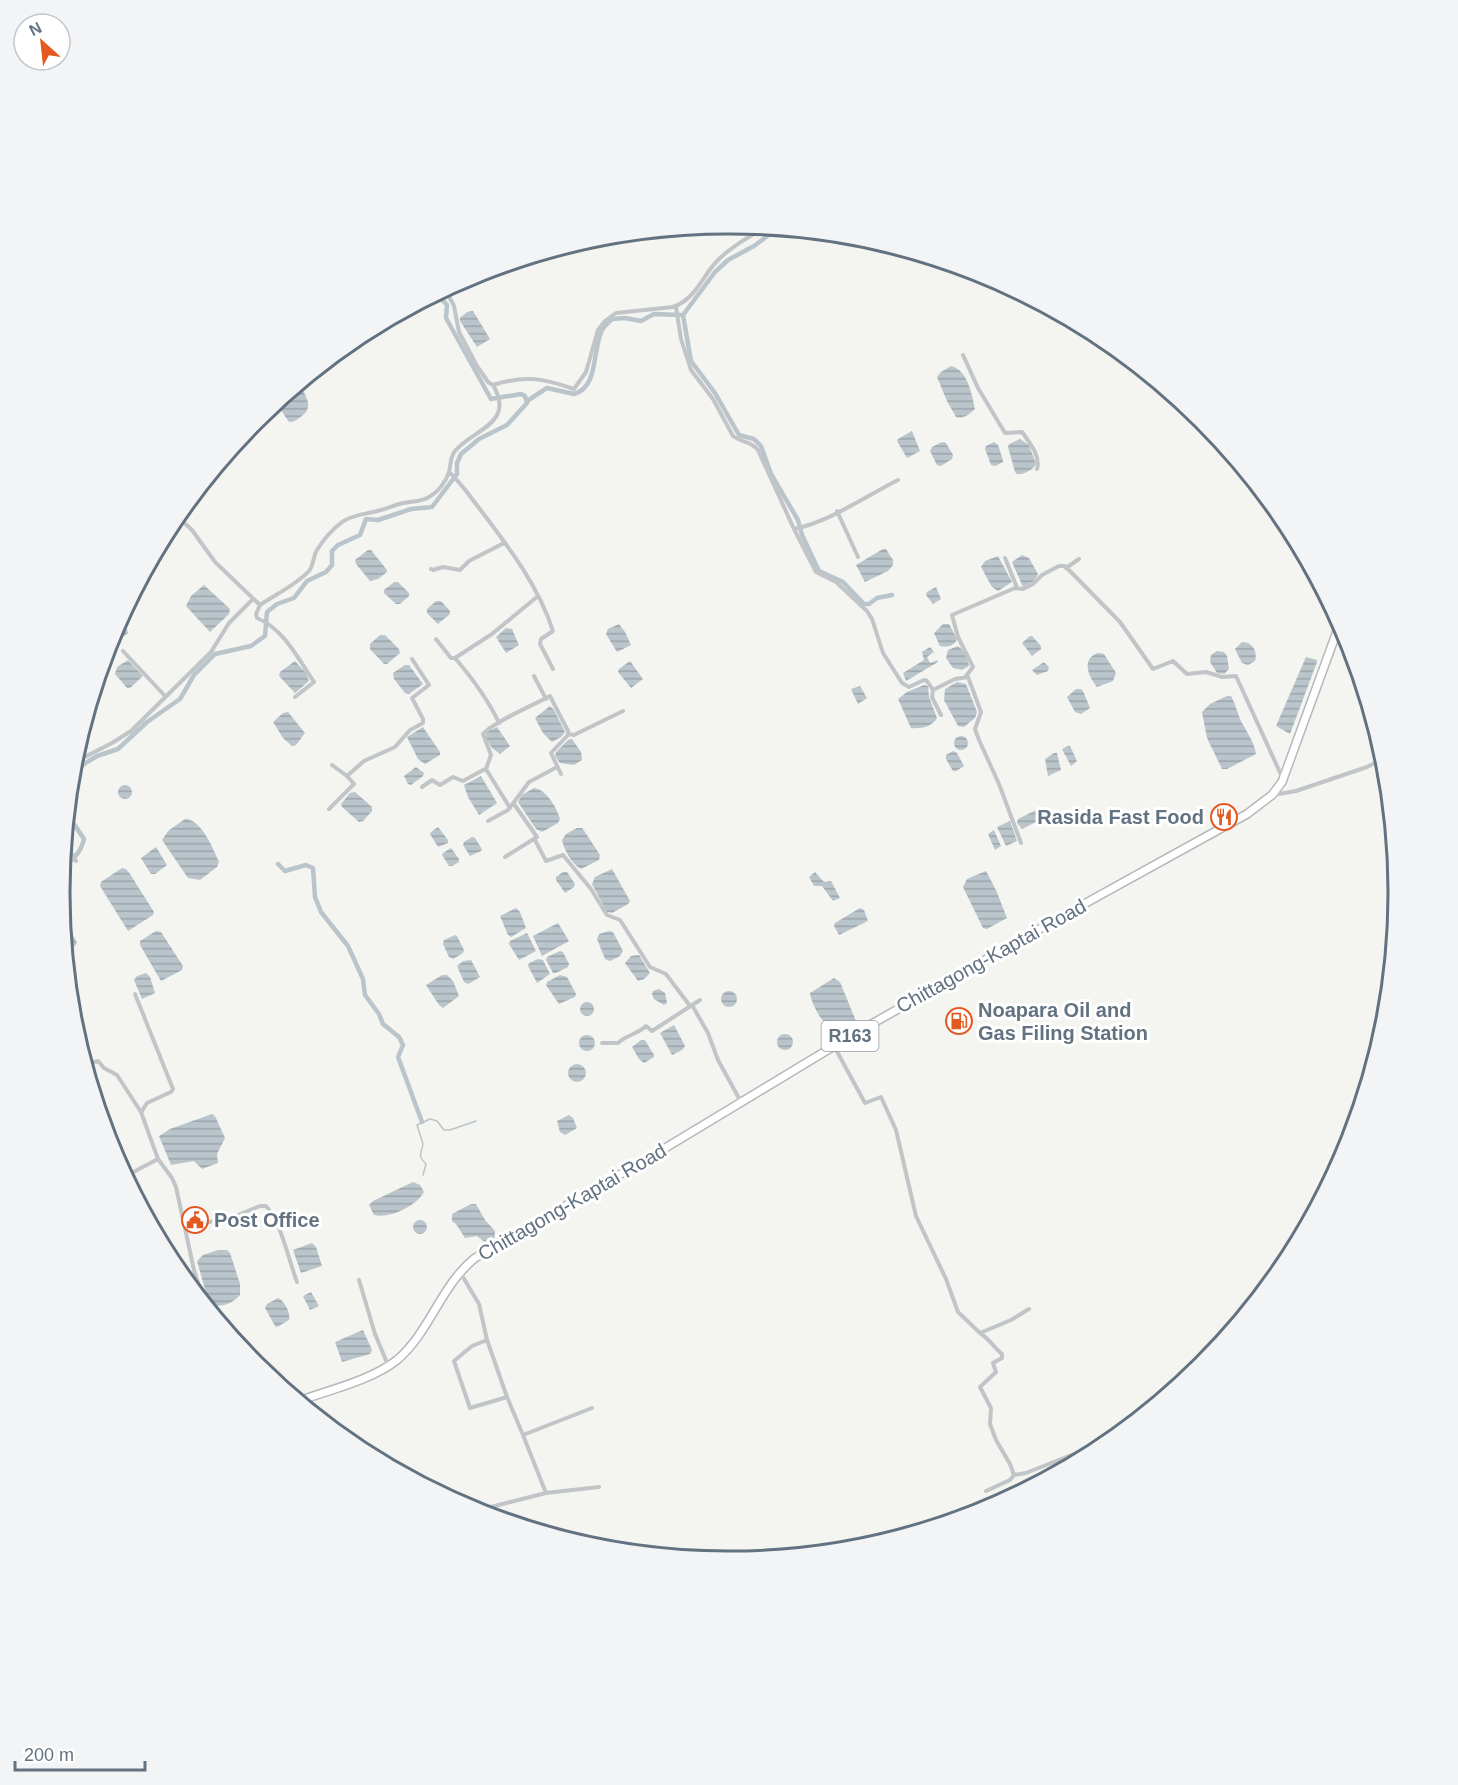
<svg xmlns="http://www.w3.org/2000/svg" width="1458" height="1785" viewBox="0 0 1458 1785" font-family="Helvetica,sans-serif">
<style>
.water{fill:url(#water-rules)}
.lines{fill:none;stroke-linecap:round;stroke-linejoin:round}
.stream{stroke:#bac5cb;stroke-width:1.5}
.canal{stroke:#bac5cb;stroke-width:4.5}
.primary-casing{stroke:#b4b8bc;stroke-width:10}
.minor{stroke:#c1c5c8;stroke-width:4}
.primary{stroke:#fff;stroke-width:7}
.labels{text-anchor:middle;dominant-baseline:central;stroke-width:6;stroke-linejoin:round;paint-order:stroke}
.shield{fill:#fff;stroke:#929ca7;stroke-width:1.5}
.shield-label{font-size:18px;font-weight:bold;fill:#637281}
.poi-label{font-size:20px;font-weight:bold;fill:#637281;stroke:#fff;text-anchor:start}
.street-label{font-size:20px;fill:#637281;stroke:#fff}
.rim{fill:none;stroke:#637281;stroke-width:3}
</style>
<defs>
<pattern id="water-rules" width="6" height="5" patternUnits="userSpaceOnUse" patternTransform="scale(1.5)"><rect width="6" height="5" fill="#bac5cb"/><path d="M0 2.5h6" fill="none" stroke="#9ba4aa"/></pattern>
</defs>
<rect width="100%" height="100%" fill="#f4f4f0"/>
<path class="water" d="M473 311 490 339 477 347 460 321V318L467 312Z
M951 366C968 370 972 395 975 409 970 414 964 419 956 417L947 401 937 377 941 372Z
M299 384C305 394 314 406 303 415 298 419 295 422 289 422L276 403Z
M912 431 920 451 907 458 897 441 898 439Z
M1020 439 1029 445 1036 464C1033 470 1024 475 1017 474L1015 472 1008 447 1009 444Z
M942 442 946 443 953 455 952 459 941 466 937 465 930 451 932 447Z
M994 442 998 445 1003 460V462L995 466 991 465 985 449 986 446Z
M883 549H886L893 560V565L888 571 865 582 856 565Z
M368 550H371L387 570V572L378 579 370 581 356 564 355 560Z
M1022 555 1029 558 1038 574 1034 581 1023 587 1012 562Z
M998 556 1012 582 998 591 992 587 981 567 985 561Z
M394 582H398L409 593V596L400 604H396L384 593V590Z
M204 585 230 609 229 614 210 632 186 606 191 596Z
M936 587 941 599 933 604 926 595 927 592Z
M436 601H441L450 611V614L438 624 427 613V609Z
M120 619 126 626 128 633 110 647 109 645Z
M619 624 625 632 631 645 617 652 606 634 608 629Z
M943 624H949L957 639C955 646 946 648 940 646L934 633Z
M506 628 512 629 519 645 506 653 496 637Z
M380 635H385L399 649 400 653 387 664H384L370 649V644Z
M1030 636H1032L1041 646V649L1032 656 1022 643Z
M1242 642C1252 642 1258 651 1255 661L1248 665 1242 663 1235 649Z
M958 646C964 650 967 658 969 666L962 670 953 668 946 658 948 650Z
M930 647 934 652 927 657 930 663 937 660 938 662 906 681 903 673 924 660 922 652Z
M1217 651 1224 652 1227 656 1229 669 1224 674 1217 673 1210 662 1211 655Z
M1098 653 1104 654 1116 673 1113 681 1097 687C1088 676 1081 659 1098 653Z
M1306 657 1317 660V662L1290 734 1276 726Z
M128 660 143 676 130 688H127L115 674 117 667Z
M295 661 306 673 309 681 295 693 279 676 280 672Z
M630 661 643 679 631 688 618 672 619 669Z
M1044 662 1049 667 1048 671 1037 675 1032 670Z
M405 665H409L423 684 409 694 405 693 394 679 393 673Z
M957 682 966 684 977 712 975 718 964 727 958 726 944 700 945 689Z
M924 685 928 686 929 697 937 718C932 727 921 729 911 728L898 699 907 692Z
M860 686 867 698 858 704 851 689Z
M1076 689H1081L1083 691 1090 708 1081 714 1075 712 1067 697Z
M1227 696H1231C1235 703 1237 711 1240 719 1246 731 1254 741 1256 754L1227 769H1222L1207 738 1202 712 1210 704Z
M550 706 554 710 565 732 561 737 552 742 543 733 535 718Z
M288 712 305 733 296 745 292 746 283 738 273 722 283 713Z
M423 727 440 752V755L425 764 418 759 407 737Z
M497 727 510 746 500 754 492 748 485 737 487 732Z
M954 743a7 7 0 1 1 14 0a7 7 0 1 1-14 0Z
M572 739 581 752 582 760 574 765 560 763 555 756 556 752 568 740Z
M1068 746H1070L1077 761 1071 766 1062 749Z
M953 751 957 753 964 766 956 771H953L946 759V755Z
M1054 753H1057L1061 770 1048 776 1045 759Z
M416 767 424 773 423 776 411 785 408 784 404 776Z
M481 776 497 803 479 815 468 797 464 785Z
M118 792a7 7 0 1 1 14 0a7 7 0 1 1-14 0Z
M534 788C546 789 557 808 560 819L558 823 542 832 536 829 518 802 522 795Z
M355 792 372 807V811L363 821 359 822 342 807 341 804 350 793Z
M1042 807 1046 817 1022 829 1017 823 1018 819Z
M185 819C201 819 213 848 219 862L217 867 200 880 188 878 162 840 168 831Z
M1010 821 1017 841 1006 846 997 827Z
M438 827 448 840V843L438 847 430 834 431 832Z
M577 828H582L585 832 600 855 599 860 581 869C572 864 564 850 562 840L566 834Z
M994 830 1001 846 995 850 988 834Z
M472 837 475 838 482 849 481 851 470 856 463 845 464 842Z
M156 847 167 865 155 874H151L141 858Z
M451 848 459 859V862L452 866H449L442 855 443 853Z
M122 868 126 869 130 874 154 912 153 915 128 931 100 886 101 882Z
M612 869 630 901 628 904 612 913 607 912 592 884 595 877Z
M986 871 996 890 1007 918 987 929 983 928 963 887 967 879Z
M563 872H567L575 884 574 887 565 893 556 880V877Z
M815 872 824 882 831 881 840 898 833 901 822 886H814L809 877Z
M516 908 520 912 526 928 511 937 508 935 500 916Z
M860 908 864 910 868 921 839 935 834 926 835 923Z
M63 920 66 921 77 943 75 946 66 950Z
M558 923 569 941 542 956 533 936Z
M156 931 161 932 183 966 182 970 161 981 140 945V941Z
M609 931 613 932 623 951 620 956 610 961 605 959 597 939 599 934Z
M527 933 536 951 519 960 509 944 510 941Z
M455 935 457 936 464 950 463 953 453 959 449 957 443 944 444 940Z
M560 951 563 952 569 964 568 967 556 973H553L546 960 547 957Z
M639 955 650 973 644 979 638 981 625 963 631 956Z
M538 959 543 960 550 974 537 983 528 966 529 963Z
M471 960 480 977 468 984 464 982 457 966 463 961Z
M146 973 150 977 155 993 142 999 134 980 137 976Z
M442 975H447L453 981 459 996 443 1008 439 1005 426 985Z
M560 975 567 977 576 994 575 997 559 1004 546 985 547 982Z
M834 978 840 982 856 1021 836 1034C825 1027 812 1007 810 993Z
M659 989 665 993 667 1003 664 1005 654 999 652 994 653 991Z
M721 999a8 8 0 1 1 16 0a8 8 0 1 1-16 0Z
M580 1009a7 7 0 1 1 14 0a7 7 0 1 1-14 0Z
M674 1025 685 1046 682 1050 672 1055 660 1033Z
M777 1042a8 8 0 1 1 16 0a8 8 0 1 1-16 0Z
M579 1043a8 8 0 1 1 16 0a8 8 0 1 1-16 0Z
M641 1040H645L654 1055V1057L644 1063 639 1059 632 1047Z
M568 1073a9 9 0 1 1 18 0a9 9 0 1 1-18 0Z
M212 1114 215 1116 225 1138 217 1154 218 1163 202 1169 194 1161 171 1165 159 1136 170 1129Z
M569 1115 573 1118 577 1128 565 1135 560 1132 557 1121Z
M413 1182 420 1185 424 1192C416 1206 390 1219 374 1215L369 1205 373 1201Z
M471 1204H476L485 1220 495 1231 494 1241 487 1244 477 1236 465 1238 456 1224 452 1221V1214Z
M413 1227a7 7 0 1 1 14 0a7 7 0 1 1-14 0Z
M312 1243 316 1247 322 1266 301 1273 293 1250Z
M218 1250H227L230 1253 240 1284V1295C232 1304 224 1306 212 1306L208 1300 197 1261 203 1255Z
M311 1292 319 1306 310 1310 303 1296Z
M278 1298C285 1301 291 1314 289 1320L277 1327 275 1326 265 1308 267 1304Z
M363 1330 372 1350 370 1354 342 1362 335 1342Z"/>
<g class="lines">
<path class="stream" d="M423 1175 426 1164C417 1154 421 1156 423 1144L417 1125 430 1119 437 1121 444 1130H450L476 1121"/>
<path class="canal" d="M778 228 754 246 728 260 715 272 683 315 691 361 715 393 739 435 754 439 761 446 771 474 798 520 802 535 819 571 843 582 864 604H869L877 598 892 595
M527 401 547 388 574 394C599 387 592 350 602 330 604 326 609 322 612 319L625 318 641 321 654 314 680 315
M72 776 84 764 97 756 118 749 147 722 180 699 194 675 215 654 251 646 265 636 267 612 277 604 294 598 307 581 326 572 332 565V551L338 545 360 535 366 519 378 520 411 509 432 507 457 474V463L461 454 479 439 507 425 527 403 525 396 521 394 491 399 446 318 447 305 437 294
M278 864 285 871 306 865 313 868 315 897 321 912 348 946 363 979 365 995 379 1014 383 1024 399 1037 403 1045 398 1057 422 1122
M63 866C74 860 81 852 84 839L72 821 68 810"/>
<defs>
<path id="primary" d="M299 1401C329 1390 372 1380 397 1360 430 1332 441 1285 475 1258L652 1156 854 1034 1066 914 1247 814 1272 795 1282 782 1340 623"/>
</defs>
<use href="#primary" class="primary-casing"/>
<path class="minor" d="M445 289 454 306 459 332 477 366 488 382 493 385
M676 307 681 339 691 370 713 399 733 436C742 443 751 441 758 450L794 529C829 522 866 496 898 480
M963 355 978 388 1005 433 1022 432C1029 442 1041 456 1037 469
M449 472C461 483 469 495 479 508 508 546 538 585 553 631L541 639 540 644 553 669
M837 511 858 557
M177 516 192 530 215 562 260 605
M794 529 816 572 836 582 867 611 872 619 883 653 902 683 909 687 924 680 927 681 933 690 932 697 941 715
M1066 568 1079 559
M431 569 433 570 443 567 460 570 469 561 504 543
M1015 588 1023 589 1033 584 1042 575 1059 566H1065L1120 622 1153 669 1173 661 1187 674 1206 672 1222 677 1236 676 1283 779
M436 639 451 658H455C472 678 488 699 499 723
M123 651 165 696
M455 658 492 634 538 596
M534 676 546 699
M966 676 973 667 958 637 952 615 1015 588 1016 585 1005 558
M933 690 955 679 968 677 981 712 975 729 979 740 999 784 1021 843
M295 697 314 682C299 660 284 629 257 618L256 614 260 605C276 594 296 585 309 571 314 565 313 556 317 550 323 540 333 529 342 522 353 514 368 514 381 510 388 508 395 505 403 503 412 501 421 502 429 497 438 492 446 482 449 472 451 465 450 457 455 451 473 429 516 424 493 385 525 375 543 378 574 389L586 372 598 330 605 321 616 313 673 307C696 299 702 276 718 260 732 246 749 237 766 227
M568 734 574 735 623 711
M73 763 112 743 131 731 211 652 229 623 253 599
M332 765 347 776 364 761 395 747 410 730 423 723V719L412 698 429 685 412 659
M422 787 432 780 440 785 453 777 463 781 485 769
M1273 795 1296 791 1367 767 1384 758
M510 808 486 769 491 755 483 734C493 722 534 705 550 696L568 731V735L551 753 561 774
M329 809 354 784 347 776
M488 821 508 810 529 782 557 767
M535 840 546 861 563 855 591 889 607 915 620 920 650 967 666 974 690 1006
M70 851 76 861
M505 857 537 837 514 804
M135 994 173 1089 171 1092 147 1103 142 1111
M692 1005 708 1033 718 1060 741 1102
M602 1043H618C626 1035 638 1034 646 1026L652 1031 700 1000
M834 1046 865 1103 881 1097 896 1130 916 1216 946 1279 958 1312 980 1333 1011 1320 1029 1309
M85 1064 98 1061 104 1068 117 1075 141 1112 158 1159 172 1178 176 1187 194 1270 204 1302
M126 1176 158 1159
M185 1228 238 1215 260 1206H266C281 1222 289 1261 297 1282
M460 1272 479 1304 487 1340 472 1346 454 1361 470 1408 507 1397 523 1435
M359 1280 375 1334 388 1365
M980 1333C989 1339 994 1347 1002 1354V1358L993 1363 996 1372 980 1387 991 1408 990 1424 996 1440 1010 1464 1014 1475 1010 1480 986 1491
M487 1340 507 1397
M1014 1475 1026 1473 1089 1448 1097 1451
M546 1493 523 1435 592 1408
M475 1511 546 1493 599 1487"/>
<use href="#primary" class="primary"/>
</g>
<defs>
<symbol id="restaurant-ring" viewBox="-11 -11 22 22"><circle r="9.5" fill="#fff" stroke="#e45920" stroke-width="1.5"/><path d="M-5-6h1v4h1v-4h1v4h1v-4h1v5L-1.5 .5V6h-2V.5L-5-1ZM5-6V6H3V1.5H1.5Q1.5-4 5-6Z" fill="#e45920"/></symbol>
<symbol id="fuel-ring" viewBox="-11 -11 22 22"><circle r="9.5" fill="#fff" stroke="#e45920" stroke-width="1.5"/><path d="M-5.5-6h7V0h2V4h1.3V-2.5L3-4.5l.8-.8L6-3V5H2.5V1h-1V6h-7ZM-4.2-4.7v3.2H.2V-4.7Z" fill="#e45920"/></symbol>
<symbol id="civic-ring" viewBox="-11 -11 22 22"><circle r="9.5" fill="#fff" stroke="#e45920" stroke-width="1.5"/><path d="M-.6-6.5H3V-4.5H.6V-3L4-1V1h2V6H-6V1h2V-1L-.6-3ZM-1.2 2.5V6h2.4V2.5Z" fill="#e45920"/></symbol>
</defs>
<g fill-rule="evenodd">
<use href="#restaurant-ring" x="1209" y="802" width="30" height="30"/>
<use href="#fuel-ring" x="944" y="1006" width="30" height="30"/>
<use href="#civic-ring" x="180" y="1205" width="30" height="30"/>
</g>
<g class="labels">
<rect class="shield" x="821.5" y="1021" width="57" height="30" rx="4.5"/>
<g class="shield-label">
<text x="850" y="1036">R163</text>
</g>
<g class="poi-label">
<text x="1204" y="817" text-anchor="end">Rasida Fast Food</text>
<text x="978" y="1010">Noapara Oil and<tspan x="978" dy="23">Gas Filing Station</tspan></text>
<text x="214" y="1220">Post Office</text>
</g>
<g class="street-label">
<text transform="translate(991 956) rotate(-29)">Chittagong-Kaptai Road</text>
<text transform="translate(572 1202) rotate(-30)">Chittagong-Kaptai Road</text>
</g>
</g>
<path d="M0 0H1458V1785H0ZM728 234H730A658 658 0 0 1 1388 892V893A658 658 0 0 1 730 1551H728A658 658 0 0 1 70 893V892A658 658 0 0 1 728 234Z" fill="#f3f4f5" fill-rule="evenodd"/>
<path class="rim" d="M728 234H730A658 658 0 0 1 1388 892V893A658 658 0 0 1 730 1551H728A658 658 0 0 1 70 893V892A658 658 0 0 1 728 234Z"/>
<g transform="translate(42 42) rotate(333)"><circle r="28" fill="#ffffff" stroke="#c1c7cd" stroke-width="1.5"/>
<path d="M0-4.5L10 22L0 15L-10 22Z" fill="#e45920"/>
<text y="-9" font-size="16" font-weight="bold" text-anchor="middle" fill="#637281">N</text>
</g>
<path d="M15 1761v9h130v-9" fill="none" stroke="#637281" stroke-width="3"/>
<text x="24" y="1761" font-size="18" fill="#637281" stroke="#ffffff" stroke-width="4.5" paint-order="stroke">200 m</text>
</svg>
